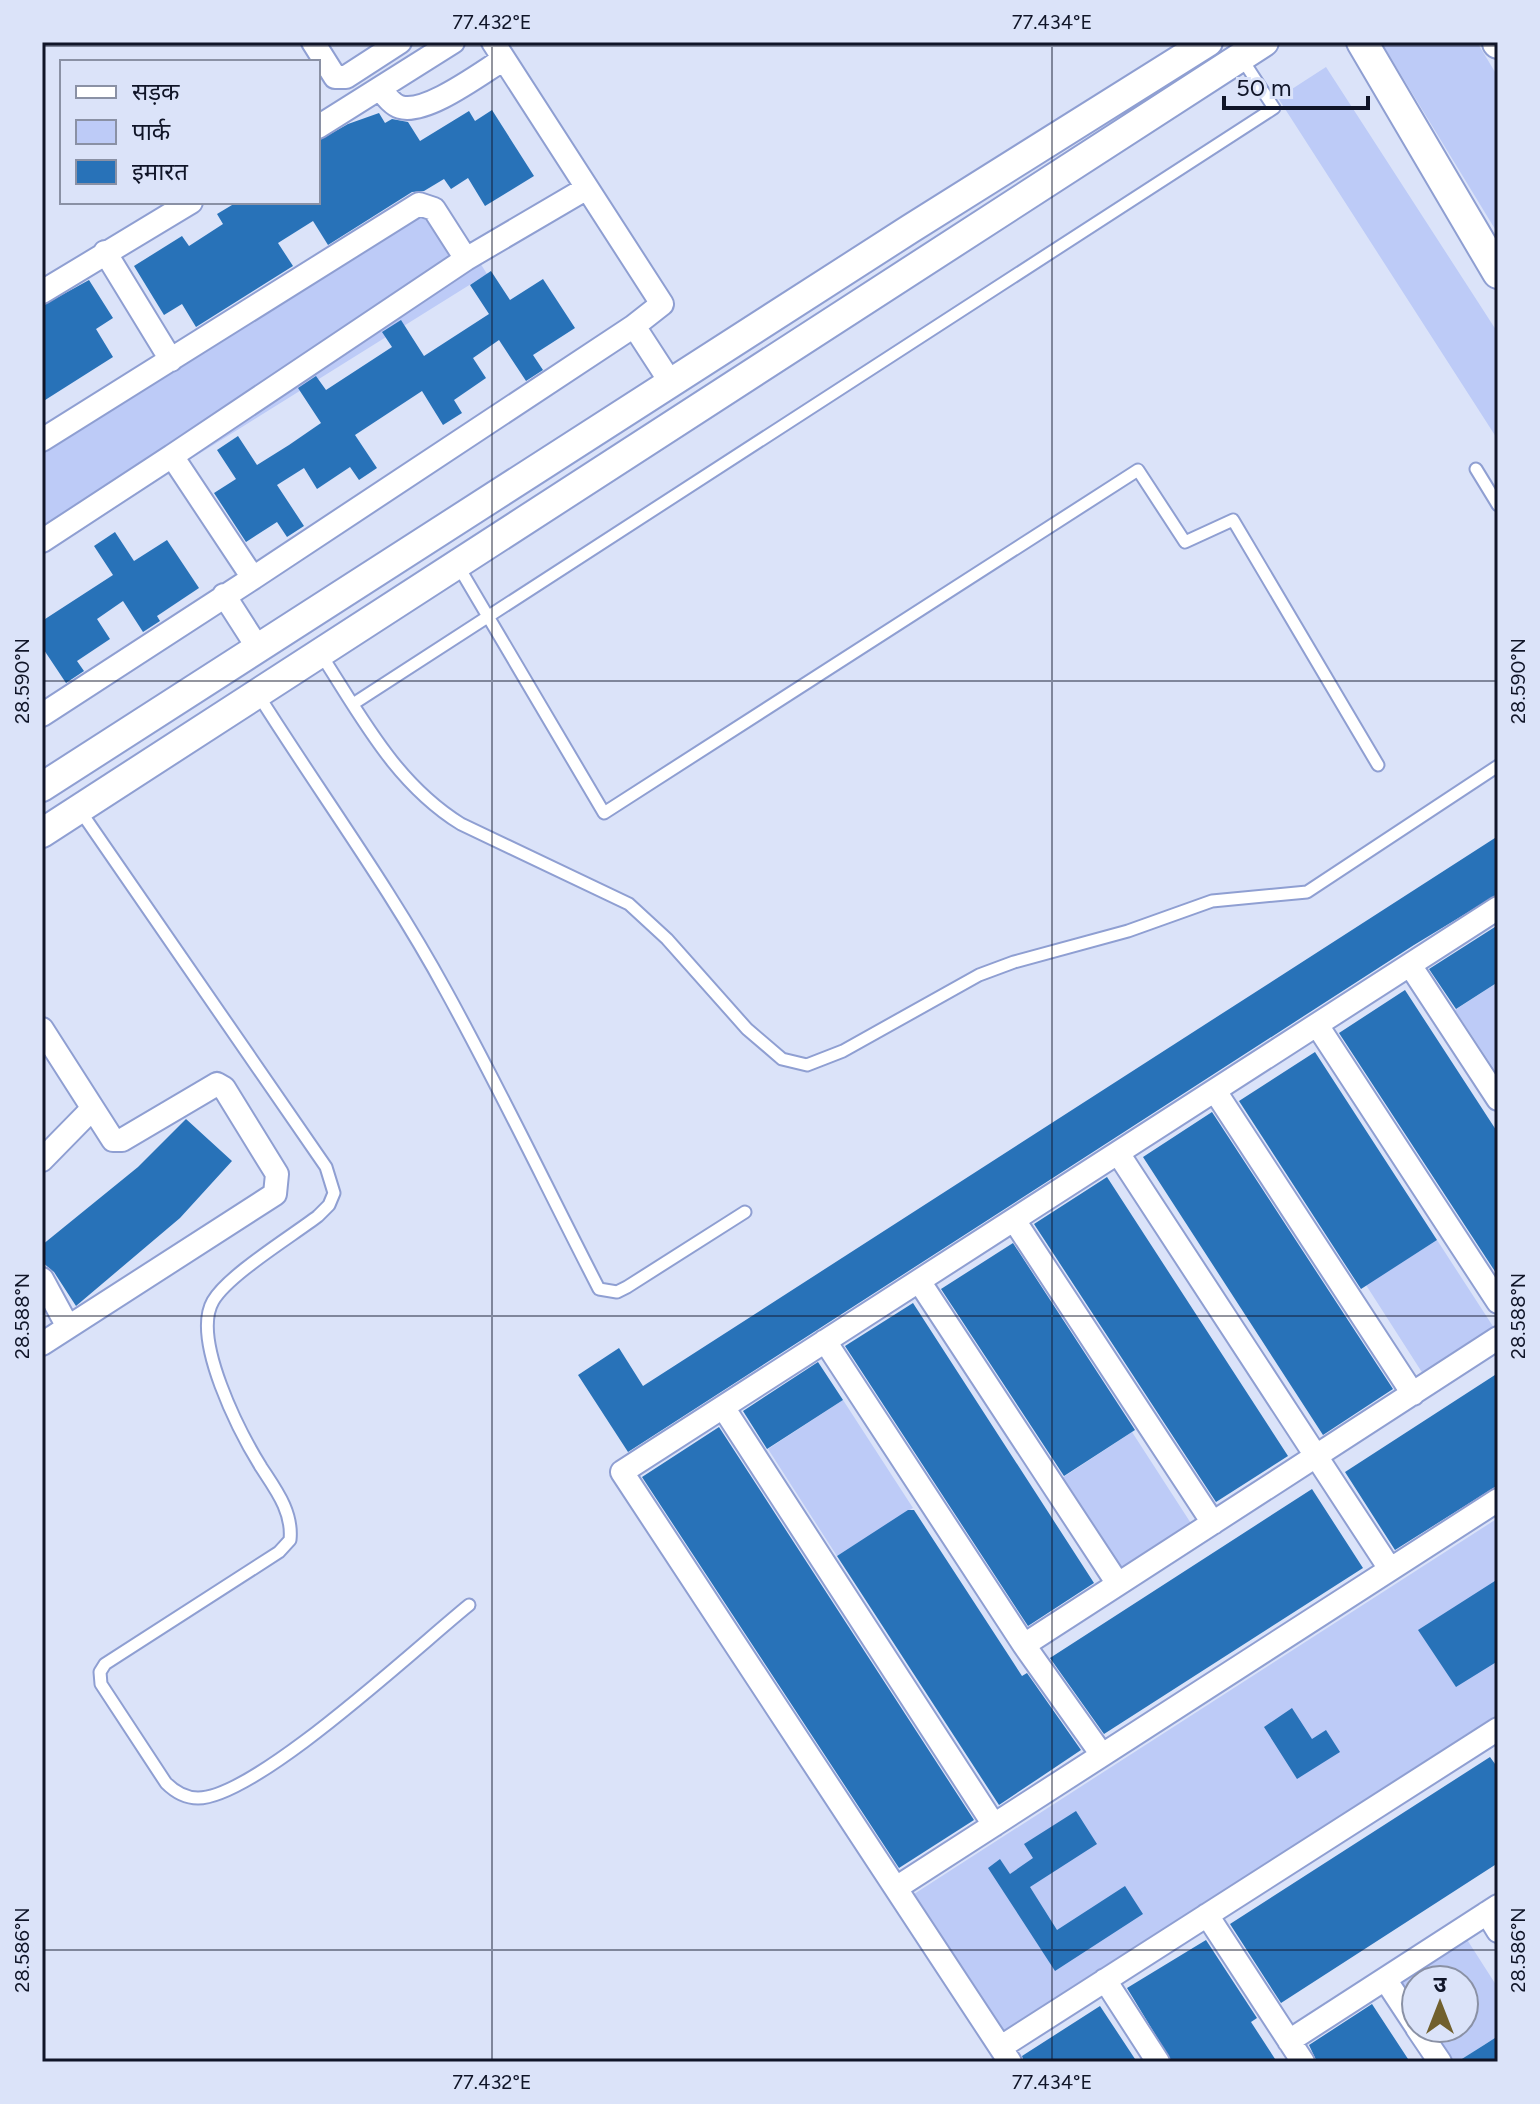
<svg xmlns="http://www.w3.org/2000/svg" width="1540" height="2104" viewBox="0 0 1540 2104" font-family="Figtree,'Noto Sans Devanagari',sans-serif">
<style>
.green{fill:#bdcbf7}
.building{fill:#2872b8}
.lines{fill:none;stroke-linecap:round;stroke-linejoin:round}
.service-casing{stroke:#8f9fd2;stroke-width:15}
.minor-casing{stroke:#8f9fd2;stroke-width:26}
.tertiary-casing{stroke:#8f9fd2;stroke-width:32}
.secondary-casing{stroke:#8f9fd2;stroke-width:34}
.service{stroke:#fff;stroke-width:11}
.minor{stroke:#fff;stroke-width:22}
.tertiary{stroke:#fff;stroke-width:28}
.secondary{stroke:#fff;stroke-width:30}
.ticks{fill:none;stroke:#101528;stroke-width:2;stroke-opacity:0.45}
.neatline{fill:none;stroke:#101528;stroke-width:3}
.ticks-label{font-size:20px;text-anchor:middle;fill:#101528}
</style>
<rect width="100%" height="100%" fill="#dbe3f9"/>
<path class="green" d="M1381 42H1477L1498 77V234Z
M1326 67 1498 333V440L1278 98Z
M440 199 487 274 42 552V448Z
M1498 982V1075L1455 1010Z
M1437 1240 1496 1331 1425 1377 1366 1285Z
M843 1400 913 1508 837 1556 768 1449Z
M1132 1432 1194 1528 1124 1573 1062 1478Z
M1498 1518V1714L1001 2034 911 1896Z
M1466 1938 1498 1988V2036L1457 2062H1446L1424 2028H1464V1980H1416V2015L1395 1984Z"/>
<path class="building" d="M492 110 534 176 485 206 468 178 451 189 444 179 424 191 412 192 328 245 313 221 278 243 293 266 196 327 182 304 164 315 134 266 182 236 189 246 223 224 217 214 237 202H318V141L348 124 379 113 385 123 392 119 408 122 420 141 469 111 475 121Z
M491 271 510 300 543 279 575 328 533 355 543 370 526 381 499 340 473 358 486 378 454 400 462 413 443 425 422 391 355 435 377 468 359 480 350 467 317 489 304 468 277 485 304 526 287 537 277 522 246 542 214 493 236 479 217 450 238 436 257 465 289 445 321 423 298 388 316 376 326 390 392 347 382 332 401 320 424 356 489 314 470 285Z
M89 280 113 318 96 329 113 357 42 402V306Z
M115 532 134 561 167 540 199 588 157 616 160 621 143 632 123 601 97 619 110 639 77 661 84 671 66 683 42 647V621L113 575 94 546Z
M1498 836V894L1414 945 628 1452 578 1375 619 1348 643 1386Z
M1498 925V982L1456 1009 1429 969Z
M1405 990 1498 1133V1276L1339 1033Z
M1315 1052 1437 1240 1361 1289 1239 1101Z
M1212 1112 1393 1389 1323 1435 1143 1157Z
M186 1119 232 1161 180 1218 76 1306 54 1272 42 1262V1245L138 1167Z
M1107 1177 1288 1456 1216 1502 1034 1224Z
M1013 1243 1135 1430 1064 1476 941 1289Z
M913 1303 1094 1583 1028 1626 845 1346Z
M818 1362 843 1400 767 1449 743 1411Z
M1498 1373V1485L1395 1550 1345 1472Z
M719 1427 974 1820 899 1868 642 1477Z
M1312 1489 1363 1568 1104 1734 1050 1658Z
M908 1510H914L1022 1676 1027 1673 1081 1750 999 1805 837 1556Z
M1498 1579V1661L1456 1687 1418 1630Z
M1292 1708 1312 1739 1326 1730 1340 1752 1297 1779 1264 1727Z
M1490 1757 1498 1768V1863L1281 2003 1230 1924Z
M1076 1811 1097 1844 1030 1887 1057 1930 1125 1886 1143 1914 1055 1971 988 1868 1000 1859 1010 1874 1033 1858 1024 1844Z
M1206 1940 1257 2018 1251 2022 1277 2062H1172L1127 1988Z
M1372 2004 1410 2062H1317L1309 2045Z
M1100 2006 1137 2062H1024L1022 2056Z
M1498 2036V2062H1457L1484 2045Z"/>
<g class="lines">
<defs>
<path id="service" d="M1476 469 1498 505
M457 564 604 813 1138 470 1185 542 1233 520 1378 765
M320 653C361 716 395 783 461 824L629 904 667 939 747 1029 782 1059 807 1065 843 1051 979 975 1014 962 1128 931 1212 901 1307 892 1498 766
M257 693C320 793 390 888 446 991 500 1089 548 1190 599 1289L617 1292 627 1287 745 1212
M353 704 1274 108 1242 59
M79 809 326 1167 334 1193 329 1205 318 1216C292 1236 228 1275 213 1301 191 1339 240 1433 261 1467 276 1490 293 1512 290 1540L279 1552 105 1664 100 1672 101 1684 166 1783C175 1792 185 1798 198 1798 256 1798 418 1646 469 1605"/>
<path id="minor" d="M313 42 335 77H346L400 42
M493 42 662 304 634 326 671 383
M381 90C386 96 393 105 400 107 426 115 481 73 504 59
M318 127 453 42
M105 252 171 360
M42 292 191 202
M42 440 419 204 434 209 466 259
M42 541 172 456
M253 578 634 326
M224 595 258 648
M42 715 253 578 172 456 466 259 587 188
M1410 965 1498 1099
M1317 1025 1498 1302
M42 1029 113 1140H122L217 1084 224 1088 277 1174 275 1194 42 1344
M1215 1091 1413 1394
M1118 1153 1316 1456 1498 1338
M42 1160 92 1109
M1014 1220 1213 1523
M42 1279 68 1327
M919 1281 1118 1584
M825 1341 1024 1645
M723 1407 994 1825
M1102 1755 1024 1645 1316 1456 1390 1569
M896 1888 1498 1500
M1487 1913 1498 1931
M1207 1915 1303 2062
M1385 1979 1416 2026
M1105 1980 1158 2062
M1417 2028 1440 2062
M1289 2041 1498 1906
M1001 2047 1498 1729
M1010 2062 622 1472 1498 908"/>
<path id="tertiary" d="M42 787 910 229 1208 42
M42 833 1264 42"/>
<path id="secondary" d="M1362 42 1498 273
M1498 42V43"/>
</defs>
<use href="#service" class="service-casing"/>
<use href="#minor" class="minor-casing"/>
<use href="#tertiary" class="tertiary-casing"/>
<use href="#secondary" class="secondary-casing"/>
<use href="#service" class="service"/>
<use href="#minor" class="minor"/>
<use href="#tertiary" class="tertiary"/>
<use href="#secondary" class="secondary"/>
</g>
<path class="ticks" d="M492 42V2062M1052 42V2062M42 46H1498M42 681H1498M42 1316H1498M42 1950H1498"/>
<rect width="1540" height="2104" fill="none" stroke="#dbe3f9" stroke-width="88"/>
<rect x="60" y="60" width="260" height="144" fill="#dbe3f9" stroke="#8a91a5" stroke-width="2"/>
<rect x="76" y="86" width="40" height="12" fill="#ffffff" stroke="#8a91a5" stroke-width="2"/>
<text x="132" y="100" font-size="24" fill="#101528">सड़क</text>
<rect x="76" y="120" width="40" height="24" fill="#bdcbf7" stroke="#8a91a5" stroke-width="2"/>
<text x="132" y="140" font-size="24" fill="#101528">पार्क</text>
<rect x="76" y="160" width="40" height="24" fill="#2872b8" stroke="#8a91a5" stroke-width="2"/>
<text x="132" y="180" font-size="24" fill="#101528">इमारत</text>
<g transform="translate(1440 2004)"><circle r="38" fill="#dbe3f9" stroke="#8a91a5" stroke-width="2"/>
<path d="M0-6L14 30L0 20L-14 30Z" fill="#71602e"/>
<text y="-12" font-size="22" font-weight="bold" text-anchor="middle" fill="#101528">उ</text>
</g>
<path d="M1224 96v12h144v-12" fill="none" stroke="#101528" stroke-width="4"/>
<text x="1236" y="96" font-size="24" fill="#101528" stroke="#dbe3f9" stroke-width="6" paint-order="stroke">50 m</text>
<rect x="44" y="44" width="1452" height="2016" class="neatline"/>
<g class="ticks-label">
<text x="492" y="29">77.432°E</text>
<text x="1052" y="29">77.434°E</text>
<text transform="translate(22 681) rotate(-90)" y="7">28.590°N</text>
<text transform="translate(1518 681) rotate(-90)" y="7">28.590°N</text>
<text transform="translate(22 1316) rotate(-90)" y="7">28.588°N</text>
<text transform="translate(1518 1316) rotate(-90)" y="7">28.588°N</text>
<text transform="translate(22 1950) rotate(-90)" y="7">28.586°N</text>
<text transform="translate(1518 1950) rotate(-90)" y="7">28.586°N</text>
<text x="492" y="2089">77.432°E</text>
<text x="1052" y="2089">77.434°E</text>
</g>
</svg>
